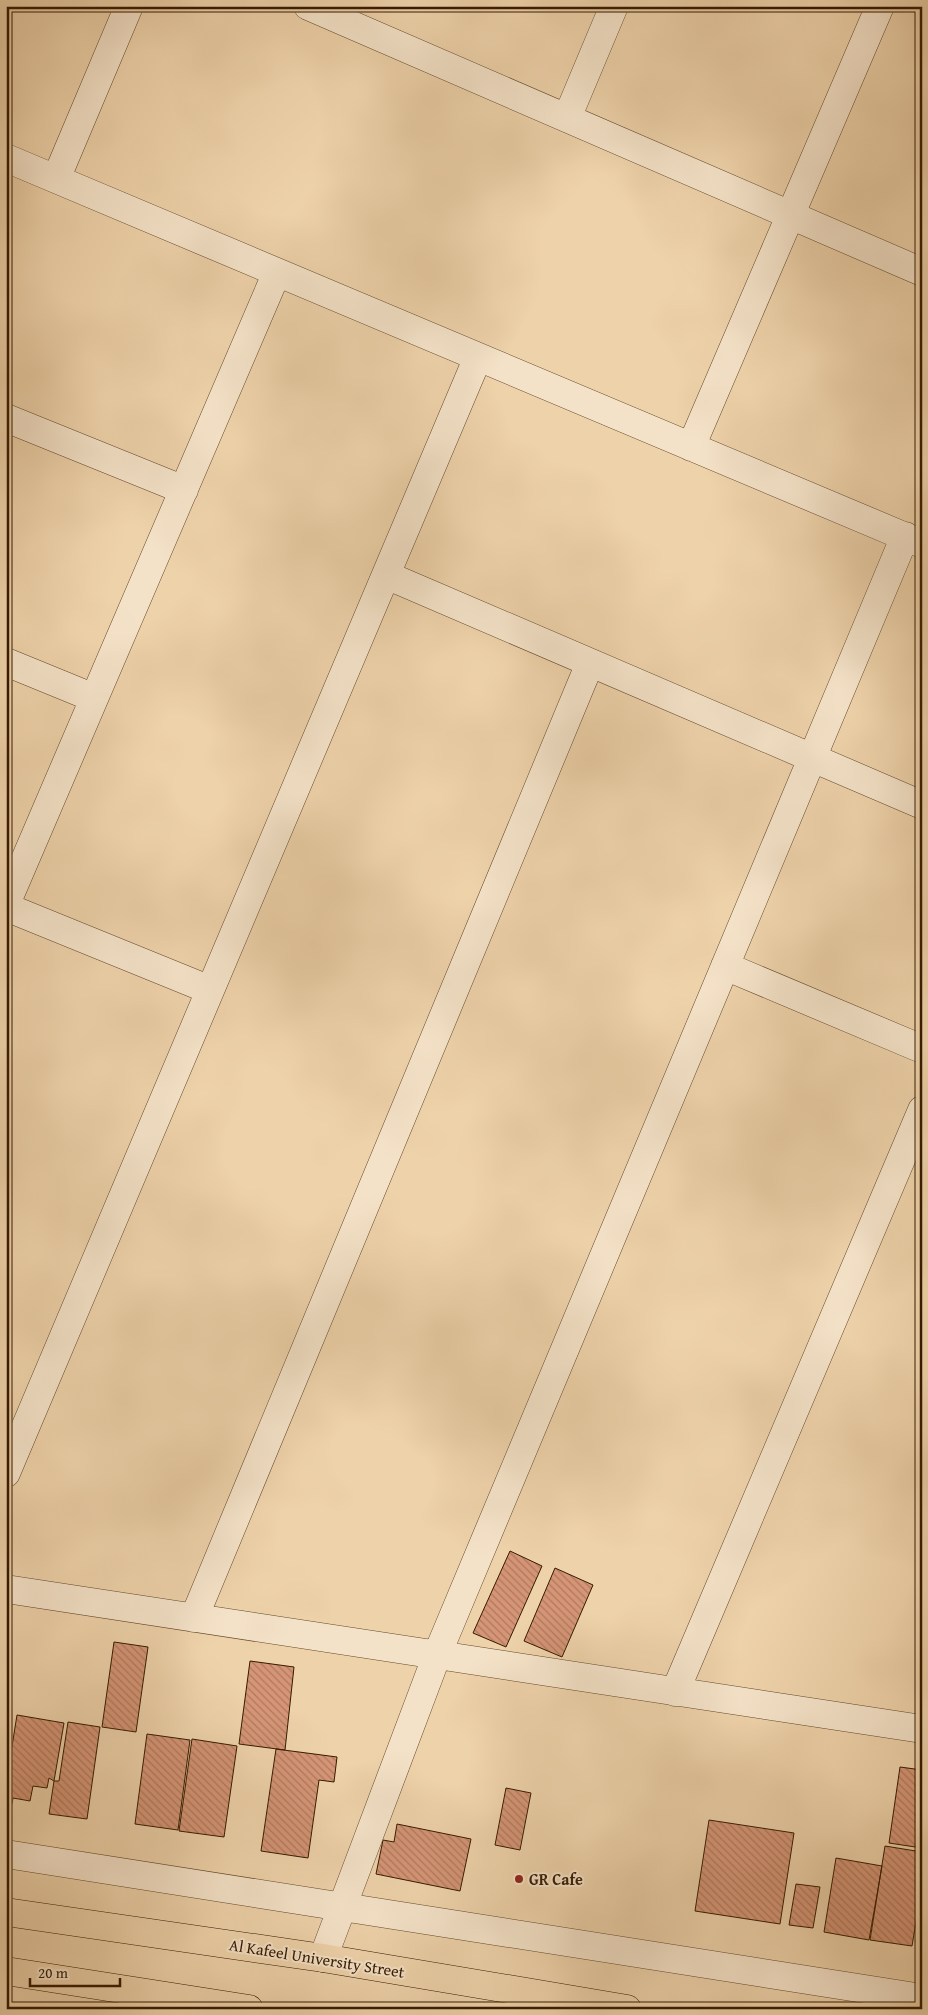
<svg xmlns="http://www.w3.org/2000/svg" width="928" height="2015" viewBox="0 0 928 2015" font-family="'Gentium Book Plus',serif">
<style>
.building{fill:url(#building-back-hatch);stroke:#351a00}
.lines{fill:none;stroke-linecap:round;stroke-linejoin:round}
.minor-casing{stroke:#63482a;stroke-width:29}
.major-casing{stroke:#351a00;stroke-width:29}
.minor{stroke:#f4e2c8;stroke-width:28}
.major{stroke:#eed2aa;stroke-width:28}
.poi-dot{fill:#8f2418;stroke:#f4e2c8;stroke-width:2}
.labels{text-anchor:middle;dominant-baseline:central;stroke-width:4;stroke-linejoin:round;paint-order:stroke}
.poi-label{font-size:16px;font-weight:bold;fill:#351a00;stroke:#f4e2c8;text-anchor:start}
.street-label{font-size:16px;fill:#351a00;stroke:#f4e2c8}
</style>
<defs>
<pattern id="building-back-hatch" width="6" height="6" patternUnits="userSpaceOnUse" patternTransform="scale(1.25)"><rect width="6" height="6" fill="#d59576"/><path d="M-1 5l2 2M0 0l6 6M5-1l2 2" fill="none" stroke="#ae795e"/></pattern>
</defs>
<rect width="100%" height="100%" fill="#eed2aa"/>
<filter id="stains"><feTurbulence type="fractalNoise" baseFrequency=".004" numOctaves="4"/><feColorMatrix values="0 0 0 0 .2 0 0 0 0 .09 0 0 0 0 .02 0 0 0 .5 -.17"/></filter>
<radialGradient id="worn" r=".72"><stop offset=".6" stop-color="#630" stop-opacity="0"/><stop offset="1" stop-color="#630" stop-opacity=".3"/></radialGradient>
<path class="building" d="M510 1551 542 1566 506 1647 473 1633Z
M555 1568 593 1585 562 1657 524 1641Z
M114 1642 148 1647 136 1732 102 1727Z
M250 1661 294 1667 285 1750 239 1744Z
M17 1715 64 1723 54 1781 49 1778 47 1788 33 1786 30 1801 13 1798 12 1804 6 1803V1784Z
M68 1722 100 1727 87 1819 49 1814 54 1781H59Z
M147 1734 190 1740 178 1830 135 1824Z
M192 1739 237 1746 224 1837 179 1831Z
M276 1749 337 1757 334 1782 319 1780 308 1858 261 1851Z
M900 1767 922 1770V1848L889 1843Z
M506 1788 531 1793 520 1850 495 1845Z
M709 1820 794 1833 780 1924 695 1911Z
M397 1824 471 1839 460 1891 376 1874 383 1840 394 1842Z
M885 1846 922 1852V1886L912 1946 870 1940Z
M836 1858 882 1866 869 1940 824 1932Z
M796 1884 820 1887 813 1928 789 1925Z
M922 1909V1943L916 1942Z"/>
<g class="lines">
<defs>
<path id="minor" d="M308 6 922 272
M567 118 614 6
M6 158 920 543
M56 179 129 6
M6 418 184 490
M691 447 880 6
M386 575 922 805
M6 662 94 698
M6 904 277 272
M6 907 210 990
M725 966 922 1049
M6 1473 478 357
M6 1589 922 1729
M194 1618 590 663
M675 1692 922 1110
M6 1854 922 1998
M323 1958 437 1655 905 536"/>
<path id="major" d="M6 1912 323 1958 627 2009
M6 1971 249 2009"/>
</defs>
<use href="#minor" class="minor-casing"/>
<use href="#major" class="major-casing"/>
<use href="#minor" class="minor"/>
<use href="#major" class="major"/>
</g>
<circle class="poi-dot" cx="519" cy="1879" r="5"/>
<g class="labels">
<g class="poi-label">
<text x="529" y="1879">GR Cafe</text>
</g>
<g class="street-label">
<text transform="translate(317 1958) rotate(9)">Al Kafeel University Street</text>
</g>
</g>
<rect width="928" height="2015" fill="none" stroke="#eed2aa" stroke-width="25"/>
<rect x="8" y="8" width="913" height="2000" fill="none" stroke="#351a00" stroke-width="2.5"/>
<rect x="12" y="12" width="903" height="1990" fill="none" stroke="#351a00"/>
<path d="M30 1978v8h90v-8" fill="none" stroke="#351a00" stroke-width="2.5"/>
<text x="38" y="1978" font-size="15" fill="#351a00" stroke="#f4e2c8" stroke-width="4" paint-order="stroke">20 m</text>
<rect width="100%" height="100%" filter="url(#stains)"/>
<rect width="100%" height="100%" fill="url(#worn)"/>
</svg>
